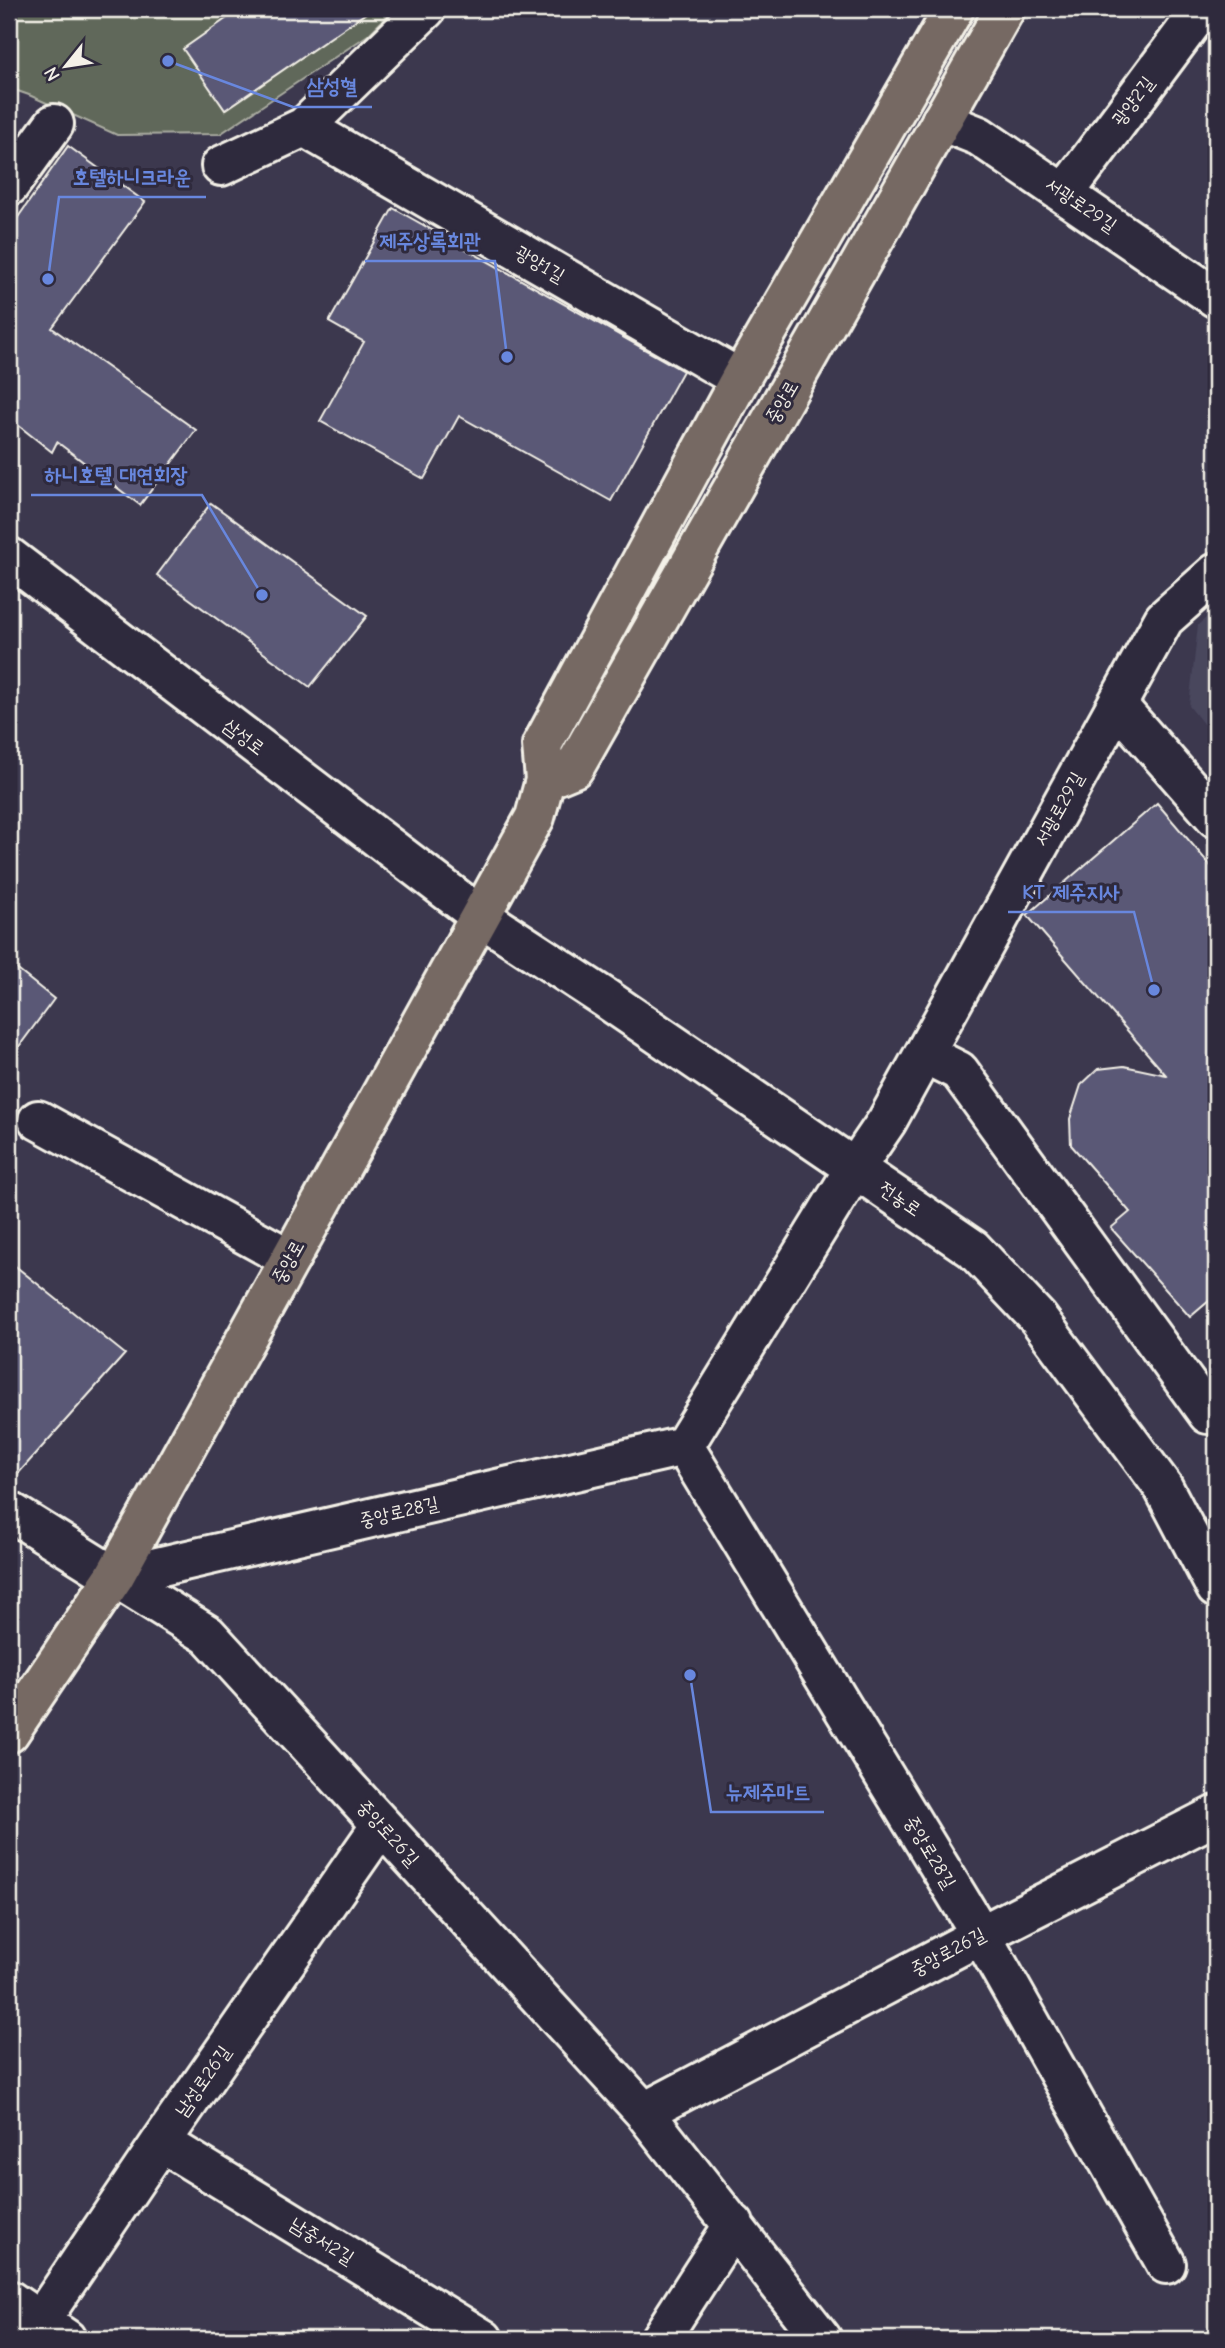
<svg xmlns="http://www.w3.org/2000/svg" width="1225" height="2348" viewBox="0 0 1225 2348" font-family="'Comic Neue','Poor Story',sans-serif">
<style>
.built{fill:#48465d}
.green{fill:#60675a;stroke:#aaaca1;stroke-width:2}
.building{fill:#5a5976;stroke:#f4f1e8;stroke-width:2}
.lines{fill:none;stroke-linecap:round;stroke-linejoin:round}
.minor-casing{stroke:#f4f1e8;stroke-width:44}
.major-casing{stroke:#f4f1e8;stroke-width:44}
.minor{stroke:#2f2a3d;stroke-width:38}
.major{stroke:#766964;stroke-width:38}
.labels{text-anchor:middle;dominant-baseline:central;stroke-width:6;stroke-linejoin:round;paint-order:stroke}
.street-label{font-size:19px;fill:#f4f1e8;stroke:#2f2a3d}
.leader{fill:none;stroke:#6887de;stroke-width:2.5}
.callout-dot{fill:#6887de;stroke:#2f2a3d;stroke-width:2.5}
.callout-label{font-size:21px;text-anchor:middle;font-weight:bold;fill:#6887de;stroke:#2f2a3d;stroke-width:6;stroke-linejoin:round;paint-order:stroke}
</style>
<rect width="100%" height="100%" fill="#3c384e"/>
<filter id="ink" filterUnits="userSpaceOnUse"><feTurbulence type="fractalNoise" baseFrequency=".0143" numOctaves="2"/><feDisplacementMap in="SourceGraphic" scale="14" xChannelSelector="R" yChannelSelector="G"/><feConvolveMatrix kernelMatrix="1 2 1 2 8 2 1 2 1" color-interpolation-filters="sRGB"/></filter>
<g filter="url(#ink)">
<path class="built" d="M1216 609V740L1189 706 1198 625Z"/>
<path class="green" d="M9 9H394L368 35 220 134 117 135 29 95 9 88Z"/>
<path class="building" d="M240 9H363L366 13 225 110 183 49Z
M68 146 145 202 52 328 196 430 140 505 57 442 52 452 9 418V230Z
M393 208 683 371 611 501 459 416 424 479 320 421 364 342 329 322Z
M211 503 367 616 310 687 157 575Z
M1157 803 1216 872V1309L1209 1301 1190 1317 1111 1228 1130 1212 1071 1145 1070 1119 1081 1085 1098 1069 1124 1066 1166 1075 1027 915Z
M9 963 54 999 9 1060Z
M9 1261 125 1354 16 1476 9 1469Z"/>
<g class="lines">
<defs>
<path id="minor" d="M941 121 979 136 1216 298
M304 127 740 379
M221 166 304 127 426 9
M9 186 54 124
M1064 194 1202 9
M9 557 480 916 605 998 973 1249 1038 1318 1163 1487 1216 1588
M1117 705 1216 818
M925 1054 959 1071 1208 1414 1216 1409
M38 1120 290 1259
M684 1446 981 1935 1166 2264
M9 1511 208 1635 644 2112 822 2339
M114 1577 684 1446 855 1168 887 1121 1164 619 1216 573
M644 2112 981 1935 1216 1815
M161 2142 483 2339
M9 2300 66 2339
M28 2339 161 2142 381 1825
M660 2339 734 2224"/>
<path id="major" d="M545 780 574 768 1005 9
M9 1733 114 1577 535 817 545 780 542 745 740 379 954 9"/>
</defs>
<use href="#minor" class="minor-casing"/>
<use href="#major" class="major-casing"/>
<use href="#minor" class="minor"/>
<use href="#major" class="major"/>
</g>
</g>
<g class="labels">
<g class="street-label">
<text transform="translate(1133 101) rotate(-53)">광양2길</text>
<text transform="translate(1081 205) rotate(34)">서광로29길</text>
<text transform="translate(540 264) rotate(30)">광양1길</text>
<text transform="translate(782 402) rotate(-60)">중앙로</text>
<text transform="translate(244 737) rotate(37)">삼성로</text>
<text transform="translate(1059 809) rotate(-61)">서광로29길</text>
<text transform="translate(900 1199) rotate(34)">전농로</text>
<text transform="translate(288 1262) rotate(-61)">중앙로</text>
<text transform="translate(399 1512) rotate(-13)">중앙로28길</text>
<text transform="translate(388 1833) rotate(48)">중앙로26길</text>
<text transform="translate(930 1852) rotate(59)">중앙로28길</text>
<text transform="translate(948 1952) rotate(-28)">중앙로26길</text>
<text transform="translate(203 2081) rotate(-55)">남성로26길</text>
<text transform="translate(322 2241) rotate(32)">남중서2길</text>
</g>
</g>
<path class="leader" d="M168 61L293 107H372M48 279L59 197H206M507 357L495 261H365M262 595L202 495H31M1154 990L1134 912H1008M690 1675L711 1812H824"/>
<g class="callout-dot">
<circle cx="168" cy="61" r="7"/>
<circle cx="48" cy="279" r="7"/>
<circle cx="507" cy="357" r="7"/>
<circle cx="262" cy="595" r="7"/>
<circle cx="1154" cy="990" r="7"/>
<circle cx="690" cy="1675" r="7"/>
</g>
<g class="callout-label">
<text x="332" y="93">삼성혈</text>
<text x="132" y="184">호텔하니크라운</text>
<text x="430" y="248">제주상록회관</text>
<text x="116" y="482">하니호텔 대연회장</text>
<text x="1071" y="899">KT 제주지사</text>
<text x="768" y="1799">뉴제주마트</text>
</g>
<rect width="1225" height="2348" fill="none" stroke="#2f2a3d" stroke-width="35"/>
<rect x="18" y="18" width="1190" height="2313" fill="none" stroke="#f4f1e8" stroke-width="2.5" filter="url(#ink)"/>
<g transform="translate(66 66) rotate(240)" stroke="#2f2a3d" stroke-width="5" paint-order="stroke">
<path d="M0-5L12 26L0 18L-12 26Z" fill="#f4f1e8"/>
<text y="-10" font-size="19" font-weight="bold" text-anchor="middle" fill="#f4f1e8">N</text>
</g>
</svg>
